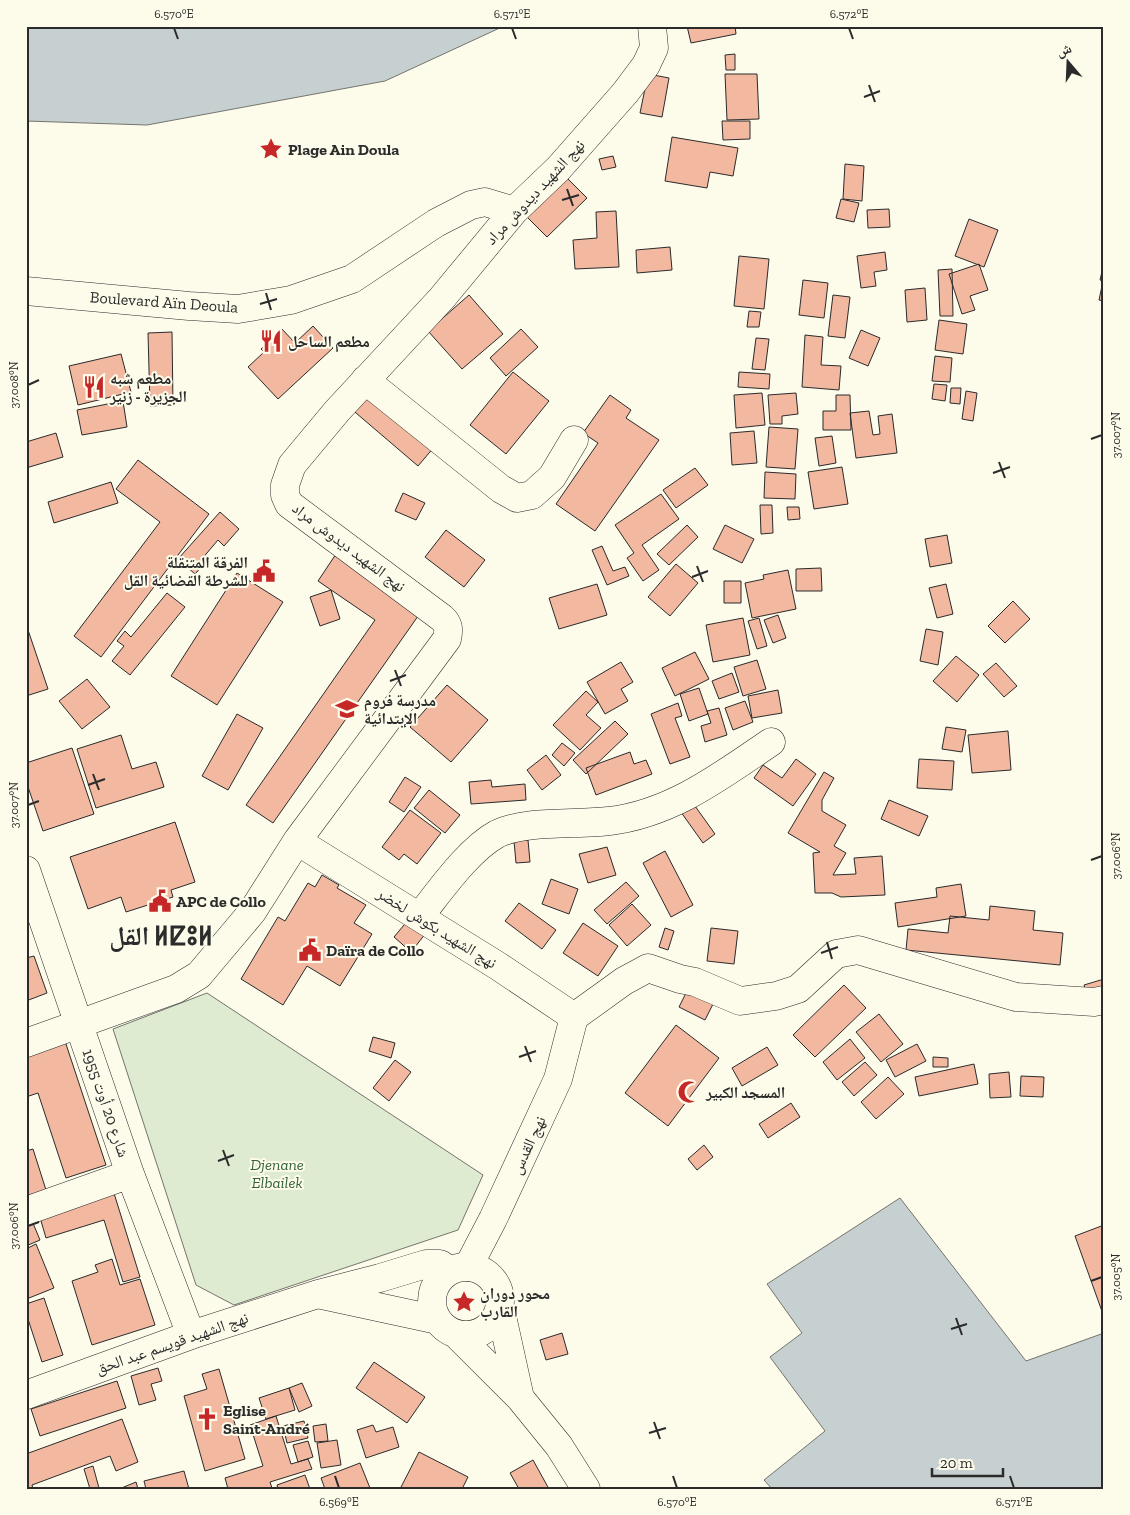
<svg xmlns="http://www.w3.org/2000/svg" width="1130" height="1515" viewBox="0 0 1130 1515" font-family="'Zilla Slab','Noto Naskh Arabic','Noto Sans Tifinagh',serif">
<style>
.green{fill:#deebd1;stroke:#74746e}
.water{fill:#c7d0d0;stroke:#74746e}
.building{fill:#f2b8a0;stroke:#2b2b2b}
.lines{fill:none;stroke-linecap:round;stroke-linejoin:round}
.minor-casing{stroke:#2b2b2b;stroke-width:29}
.major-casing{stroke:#2b2b2b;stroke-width:29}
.minor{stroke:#fdfbea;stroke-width:28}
.major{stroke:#fdfbea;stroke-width:28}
.ticks{fill:none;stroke:#2b2b2b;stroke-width:2}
.labels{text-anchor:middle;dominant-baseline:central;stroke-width:4;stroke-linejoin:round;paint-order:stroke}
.poi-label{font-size:16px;font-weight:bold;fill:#2b2b2b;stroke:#fdfbea;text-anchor:start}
.street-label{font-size:16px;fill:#2b2b2b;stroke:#fdfbea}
.park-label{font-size:16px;font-style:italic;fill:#34623c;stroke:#fdfbea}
.town-label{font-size:26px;font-weight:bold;fill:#2b2b2b;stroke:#fdfbea}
.neatline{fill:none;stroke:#2b2b2b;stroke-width:2}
.ticks-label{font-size:12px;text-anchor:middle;fill:#2b2b2b}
</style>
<rect width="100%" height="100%" fill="#fdfbea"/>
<path class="green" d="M207 993 483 1175 458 1230 234 1305 196 1285 113 1029Z"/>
<path class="water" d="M26 26H504L385 81 147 125 26 121Z
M900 1198 1026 1361 1104 1333V1489H772L764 1480 825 1431 770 1357 802 1333 767 1284Z"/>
<path class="building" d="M687 26H735L736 34 691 43Z
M735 54V70H726L725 55Z
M648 74 669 78 662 117 640 113Z
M725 74H757L759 119 727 120Z
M722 121H750V139L723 140Z
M672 137 738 148 733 176 710 172 707 188 665 181Z
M613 156 616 167 602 170 599 159Z
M845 164 864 166 862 201 843 199Z
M563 174 587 198 547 237 524 214Z
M841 199 859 203 854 222 836 218Z
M889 209 890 227 868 228 867 210Z
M616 211 619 267 575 269 573 240 597 238 596 212Z
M969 219 998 230 984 267 955 256Z
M670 247 672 270 637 273 636 250Z
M885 252 887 270 874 272 876 286 861 288 857 256Z
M739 256 769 259 764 309 734 306Z
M1104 263V301L1099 300 1103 281 1100 280Z
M979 264 988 290 970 296 975 310 962 314 949 274Z
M952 269 953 316H940L938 270Z
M803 280 828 283 824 318 799 315Z
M925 288 927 320 907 322 905 290Z
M469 295 503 334 462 369 428 331Z
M833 295 850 297 845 338 828 336Z
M749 311 761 312 759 327H747Z
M939 320 967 324 963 354 935 350Z
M313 326 333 348 278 399 248 367 264 352 261 349 282 329 295 343Z
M521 329 538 347 506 376 490 358Z
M861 330 880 338 868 366 849 358Z
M172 332 173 405 150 406 148 333Z
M805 335 823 337 821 365 841 366 839 390 802 387Z
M756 338 769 339 765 370 752 369Z
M121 354 131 392 78 405 69 366Z
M935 356 952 358 950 382 932 381Z
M513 372 549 401 506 454 470 425Z
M739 372 770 374 769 389 738 387Z
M359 380 435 446 418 466 342 401Z
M934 384 947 385 945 401 932 399Z
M951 388H961L960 404 950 403Z
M966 391 977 393 973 421 962 419Z
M762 393 765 425 736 428 734 395Z
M796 393 798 414 782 416V424H770L768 395Z
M610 395 631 410 626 418 659 440 595 531 556 504 598 443 583 433Z
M836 395H850L851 430H823V411H836Z
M123 401 127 427 82 435 77 410Z
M869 411 873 435 880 434 878 416 892 414 897 453 856 458 850 413Z
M769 427 798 429 795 469 766 467Z
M754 431 757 463 732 465 730 433Z
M56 433 63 457 26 468V442Z
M832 436 836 463 819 466 815 438Z
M138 460 209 514 101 657 74 636 160 522 116 489Z
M842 467 848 504 814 509 808 472Z
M695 468 708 485 676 508 663 490Z
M765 472 796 474 795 499 764 498Z
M111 482 118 503 54 523 48 502Z
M403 493 425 503 416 520 395 511Z
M661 494 679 519 642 545 659 570 643 581 627 558 634 553 615 525Z
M760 505H772L773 533 761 534Z
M787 507H799L800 519 788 520Z
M220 512 239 529 224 546 218 540 201 560 205 563 195 574 178 559Z
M687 525 698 537 669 565 657 554Z
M725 525 754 539 742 563 713 549Z
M446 530 485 560 464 587 425 557Z
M947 535 952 563 930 567 925 539Z
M602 546 613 571 625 567 629 576 607 585 592 550Z
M338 551 423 609 273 823 246 805 375 620 318 581Z
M676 564 698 583 670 616 648 597Z
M821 568 822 591H796V569Z
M788 570 796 609 752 618 745 583 764 579 763 575Z
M237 573 283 602 217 705 171 676Z
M724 581H741V603H724Z
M597 584 607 615 559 629 549 598Z
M946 584 953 614 937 618 929 588Z
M331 590 340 619 320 626 310 597Z
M167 593 185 607 130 675 112 661 124 646 117 641 125 631 131 637Z
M1013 601 1030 619 1005 643 988 626Z
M778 615 786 638 773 643 764 620Z
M743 618 750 655 713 662 706 625Z
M759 618 767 646 757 649 748 621Z
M26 624 48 689 26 696Z
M926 629 943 632 938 665 920 661Z
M695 652 709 679 675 696 662 668Z
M956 656 979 675 957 702 933 681Z
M757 660 766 689 743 696 734 667Z
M621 662 633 682 621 689 628 701 605 714 587 682Z
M996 663 1017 686 1004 697 983 674Z
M732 673 739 692 719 699 712 681Z
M87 679 110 707 82 729 59 701Z
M447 685 488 720 451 762 410 727Z
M699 688 708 714 689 721 680 694Z
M778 690 782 713 752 718 748 696Z
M586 691 598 702 586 715 601 728 580 750 553 725Z
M745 701 753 722 733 730 725 708Z
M678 703 682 716 675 718 690 757 670 764 651 714Z
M719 708 727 735 705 742 701 726 711 723 707 711Z
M237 714 263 728 228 790 202 776Z
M615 721 628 734 586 774 573 760Z
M946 727 966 730 962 752 942 749Z
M1008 731 1011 770 972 773 968 735Z
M121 735 132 769 156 762 164 787 96 808 77 749Z
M562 743 575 753 564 766 552 755Z
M72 748 94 814 43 831 26 781V763Z
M630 752 634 764 646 760 652 774 596 795 586 768Z
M546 755 561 775 542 790 527 770Z
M796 759 816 774 793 806 754 778 763 765 782 778Z
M919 759 954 761 952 790 917 788Z
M824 772 834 778 822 800V811L846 825 834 846 846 853 833 875 856 874 854 858 882 856 885 895 841 897 832 893H815L813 853 820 852 788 833Z
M405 777 421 787 404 812 389 802Z
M491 780 492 787 525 784 526 800 471 804 469 782Z
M429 790 460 815 445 833 414 808Z
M690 799 715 834 703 843 678 808Z
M889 800 928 816 919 836 881 819Z
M410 810 441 833 417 864 404 854 399 860 382 847Z
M175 822 195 882 171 890 173 897 126 912 121 897 88 909 70 857Z
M528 840 530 862 516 863 514 841Z
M607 847 616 875 588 883 579 854Z
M665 851 693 905 671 917 643 863Z
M322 875 339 885 337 888 366 905 354 923 372 934 340 986 307 966 283 1005 241 979 278 917 285 921 308 883 315 887Z
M551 879 578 889 569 914 542 904Z
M626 882 639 896 607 924 594 910Z
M961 884 966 916 898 927 895 903 937 897 936 888Z
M519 903 556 930 542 949 505 921Z
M632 904 651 925 627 946 609 925Z
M990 906 1035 911 1033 930 1063 933 1060 965 906 950 908 929 948 933 950 916 989 920Z
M409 919 426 933 411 952 394 937Z
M583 923 618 946 598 976 563 953Z
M665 928 674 931 668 950 659 947Z
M711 928 738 931 734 964 707 961Z
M34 956 47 993 26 1001V958Z
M1104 979V1001L1090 1004 1084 985Z
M844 985 866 1008 815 1057 793 1035Z
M688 989 714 1002 705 1020 679 1007Z
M879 1014 903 1044 881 1062 856 1032Z
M676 1025 719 1058 668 1126 625 1093Z
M62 1032 106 1165 66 1178 38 1093 26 1097V1044Z
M373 1037 395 1043 391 1058 369 1051Z
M850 1039 865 1058 837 1080 823 1062Z
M917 1044 926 1061 895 1077 886 1060Z
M767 1047 778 1065 742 1086 732 1068Z
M933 1057 948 1058V1067H933Z
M395 1060 411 1072 389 1101 373 1088Z
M865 1062 877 1075 854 1096 842 1082Z
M974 1064 978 1084 919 1096 915 1077Z
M1009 1072 1011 1097 990 1098 989 1074Z
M1021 1076 1044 1077 1043 1097 1020 1096Z
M888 1077 904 1094 876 1119 861 1102Z
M791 1103 800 1117 768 1138 759 1124Z
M704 1145 713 1157 697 1170 688 1159Z
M33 1149 46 1190 26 1196V1151Z
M113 1190 140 1277 123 1282 104 1220 46 1238 39 1214Z
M30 1216 40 1240 26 1246V1217Z
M1104 1225V1317L1075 1236Z
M36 1244 54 1288 29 1298 26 1292V1249Z
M112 1259 120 1285 140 1279 155 1325 92 1345 72 1281 98 1272 95 1265Z
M44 1298 63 1355 42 1362 26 1313V1304Z
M562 1333 568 1354 546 1360 540 1340Z
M374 1362 425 1397 407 1423 356 1388Z
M158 1368 162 1381 151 1384 156 1400 139 1405 131 1376Z
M219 1369 245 1459 205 1471 184 1396 207 1389 202 1374Z
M117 1381 126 1408 40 1436 31 1409Z
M302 1383 312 1406 299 1412 289 1388Z
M289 1388 295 1410 266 1419 259 1398Z
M276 1416 291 1464 308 1459 312 1469 270 1482 272 1488 268 1489H228L225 1478 263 1466 250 1425Z
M122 1419 138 1462 116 1471 110 1456 32 1485 33 1489H26V1454Z
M304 1421 308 1438 287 1443 283 1426Z
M326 1424 328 1441 315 1442 313 1426Z
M373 1425 376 1432 393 1427 399 1447 366 1458 357 1430Z
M337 1440 341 1465 321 1468 317 1443Z
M308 1441 313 1457 298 1462 293 1445Z
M419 1452 468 1477 462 1489H400Z
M533 1460 549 1489H519L510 1473Z
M360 1463 370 1488 325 1489 321 1478Z
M93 1466 99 1488 97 1489H90L84 1469Z
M184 1471 189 1489H146L144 1481Z
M305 1475 310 1489H278L277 1485Z
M136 1482 138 1489H119Z"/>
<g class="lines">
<defs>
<path id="minor" d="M26 291 189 306 238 309 291 300 352 279 436 223 471 205 485 202 514 211
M365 380 501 489 517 498 532 495 552 477 574 440
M297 841 498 966 574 1017
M26 870 130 1174 191 1335
M419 917C440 891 468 850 497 834 524 820 578 825 609 821 671 814 721 776 771 742
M574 1017 624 981 648 968 680 979 695 982 740 1001 776 996 798 989 836 954 858 950 1016 997 1094 1002 1104 1000
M26 1043 176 989 199 975 252 912 297 841 447 639C449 630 449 624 442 618L289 504 285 495V485L292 465 337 411 442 298 514 211 558 169 625 93 646 65 654 48 652 26
M26 1211 130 1174
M468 1267 493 1219 558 1079 574 1017"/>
<path id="major" d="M432 1301a34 34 0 1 1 68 0a34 34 0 1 1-68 0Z
M322 1295 438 1320
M500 1307 520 1398
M456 1334 520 1398 559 1446 586 1489
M26 1395 191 1335 318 1294 380 1278 426 1264H440L450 1271"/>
</defs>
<use href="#minor" class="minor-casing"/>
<use href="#major" class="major-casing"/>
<use href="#minor" class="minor"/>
<use href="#major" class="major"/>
</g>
<path class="ticks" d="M174 28 178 39M512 28 516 39M849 28 853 39M869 85 875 102M864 97 880 91M567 189 573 206M562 200 579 195M266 293 271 310M260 304 277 299M28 385 39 380M1091 439 1102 435M999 462 1005 478M993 473 1010 467M697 566 703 582M692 577 708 571M395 670 401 686M390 681 406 675M93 774 99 790M88 785 105 779M28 805 39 801M1091 860 1102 856M827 942 832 959M821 953 838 947M525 1046 531 1062M519 1057 536 1051M223 1150 229 1166M218 1161 234 1155M28 1226 39 1222M1091 1281 1102 1277M956 1318 962 1335M951 1329 967 1324M654 1422 660 1439M649 1433 666 1428M335 1476 339 1488M673 1476 677 1488M1010 1476 1014 1488"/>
<defs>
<symbol id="sight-bare" viewBox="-9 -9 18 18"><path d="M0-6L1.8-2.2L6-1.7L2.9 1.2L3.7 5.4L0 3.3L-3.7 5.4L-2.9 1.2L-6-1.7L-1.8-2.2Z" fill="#c62828" stroke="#fdfbea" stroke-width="2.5" paint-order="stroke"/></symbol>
<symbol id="restaurant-bare" viewBox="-9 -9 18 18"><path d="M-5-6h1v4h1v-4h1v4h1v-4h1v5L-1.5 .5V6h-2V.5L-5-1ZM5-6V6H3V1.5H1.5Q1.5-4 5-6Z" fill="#c62828" stroke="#fdfbea" stroke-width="2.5" paint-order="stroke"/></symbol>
<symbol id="civic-bare" viewBox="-9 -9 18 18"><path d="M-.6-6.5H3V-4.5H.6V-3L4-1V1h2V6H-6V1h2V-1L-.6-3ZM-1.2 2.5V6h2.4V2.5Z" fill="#c62828" stroke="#fdfbea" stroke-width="2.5" paint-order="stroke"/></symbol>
<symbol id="school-bare" viewBox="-9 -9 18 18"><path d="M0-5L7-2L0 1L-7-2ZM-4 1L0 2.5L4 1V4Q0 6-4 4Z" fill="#c62828" stroke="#fdfbea" stroke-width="2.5" paint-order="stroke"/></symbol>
<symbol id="mosque-bare" viewBox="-9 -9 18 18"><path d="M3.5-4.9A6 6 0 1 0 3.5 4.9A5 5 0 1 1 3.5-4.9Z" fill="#c62828" stroke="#fdfbea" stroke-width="2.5" paint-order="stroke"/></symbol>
<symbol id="church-bare" viewBox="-9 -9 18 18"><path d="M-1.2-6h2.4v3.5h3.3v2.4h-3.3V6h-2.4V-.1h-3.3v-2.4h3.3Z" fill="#c62828" stroke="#fdfbea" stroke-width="2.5" paint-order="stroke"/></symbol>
</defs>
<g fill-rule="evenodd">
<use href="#sight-bare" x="255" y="133" width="32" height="32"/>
<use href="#restaurant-bare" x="255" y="325" width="32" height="32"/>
<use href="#restaurant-bare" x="78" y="371" width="32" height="32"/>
<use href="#civic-bare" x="248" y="555" width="32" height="32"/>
<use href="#school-bare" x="331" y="693" width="32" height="32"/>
<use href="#civic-bare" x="144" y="885" width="32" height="32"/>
<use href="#civic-bare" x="294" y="934" width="32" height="32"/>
<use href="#mosque-bare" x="673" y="1076" width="32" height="32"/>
<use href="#sight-bare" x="448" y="1286" width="32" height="32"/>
<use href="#church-bare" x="191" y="1403" width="32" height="32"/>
</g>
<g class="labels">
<g class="poi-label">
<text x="288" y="149">Plage Ain Doula</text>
<text x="288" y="341">مطعم الساحل</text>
<text x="110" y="378">مطعم شبه<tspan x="110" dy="18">الجزيرة - زنير</tspan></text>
<text x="248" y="562" text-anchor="end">الفرقة المتنقلة<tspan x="248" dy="18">للشرطة القضائية القل</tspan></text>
<text x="364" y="700">مدرسة فروم<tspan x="364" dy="18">الإبتدائية</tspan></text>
<text x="176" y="901">APC de Collo</text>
<text x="326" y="950">Daïra de Collo</text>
<text x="706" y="1092">المسجد الكبير</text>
<text x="480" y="1293">محور دوران<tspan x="480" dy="18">القارب</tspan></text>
<text x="223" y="1410">Eglise<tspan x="223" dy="18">Saint-André</tspan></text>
</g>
<g class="street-label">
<text transform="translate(535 192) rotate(-47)">نهج الشهيد ديدوش مراد</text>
<text transform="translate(164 302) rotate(4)">Boulevard Aïn Deoula</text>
<text transform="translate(349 547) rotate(37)">نهج الشهيد ديدوش مراد</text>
<text transform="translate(437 928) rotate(32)">نهج الشهيد بكوش لخضر</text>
<text transform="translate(106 1103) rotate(71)">شارع 20 أوت 1955</text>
<text transform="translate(528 1145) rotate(-65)">نهج القدس</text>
<text transform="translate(172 1343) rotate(-19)">نهج الشهيد قويسم عبد الحق</text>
</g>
<g class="park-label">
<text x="277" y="1164">Djenane<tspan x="277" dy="18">Elbailek</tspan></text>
</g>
<g class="town-label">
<text x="161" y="936">القل ⵍⵇⵓⵍ</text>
</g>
</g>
<rect width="1130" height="1515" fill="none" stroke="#fdfbea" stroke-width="55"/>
<g transform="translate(1068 62) rotate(341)" stroke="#fdfbea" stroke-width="4" paint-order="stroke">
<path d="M0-4L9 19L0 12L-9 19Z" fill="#2b2b2b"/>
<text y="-8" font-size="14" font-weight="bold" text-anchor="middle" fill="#2b2b2b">ش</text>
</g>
<path d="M932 1468v8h71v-8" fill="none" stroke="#2b2b2b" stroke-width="2.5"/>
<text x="940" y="1468" font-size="15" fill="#2b2b2b" stroke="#fdfbea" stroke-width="4" paint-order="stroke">20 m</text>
<rect x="28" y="28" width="1074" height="1460" class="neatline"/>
<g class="ticks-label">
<text x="174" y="18">6.570°E</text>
<text x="512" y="18">6.571°E</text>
<text x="849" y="18">6.572°E</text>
<text transform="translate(14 385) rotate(-90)" y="4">37.008°N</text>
<text transform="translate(1116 435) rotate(-90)" y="4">37.007°N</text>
<text transform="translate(14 805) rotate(-90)" y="4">37.007°N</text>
<text transform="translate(1116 856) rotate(-90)" y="4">37.006°N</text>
<text transform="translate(14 1226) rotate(-90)" y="4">37.006°N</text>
<text transform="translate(1116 1277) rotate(-90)" y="4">37.005°N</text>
<text x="339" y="1506">6.569°E</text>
<text x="677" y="1506">6.570°E</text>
<text x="1014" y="1506">6.571°E</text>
</g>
</svg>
